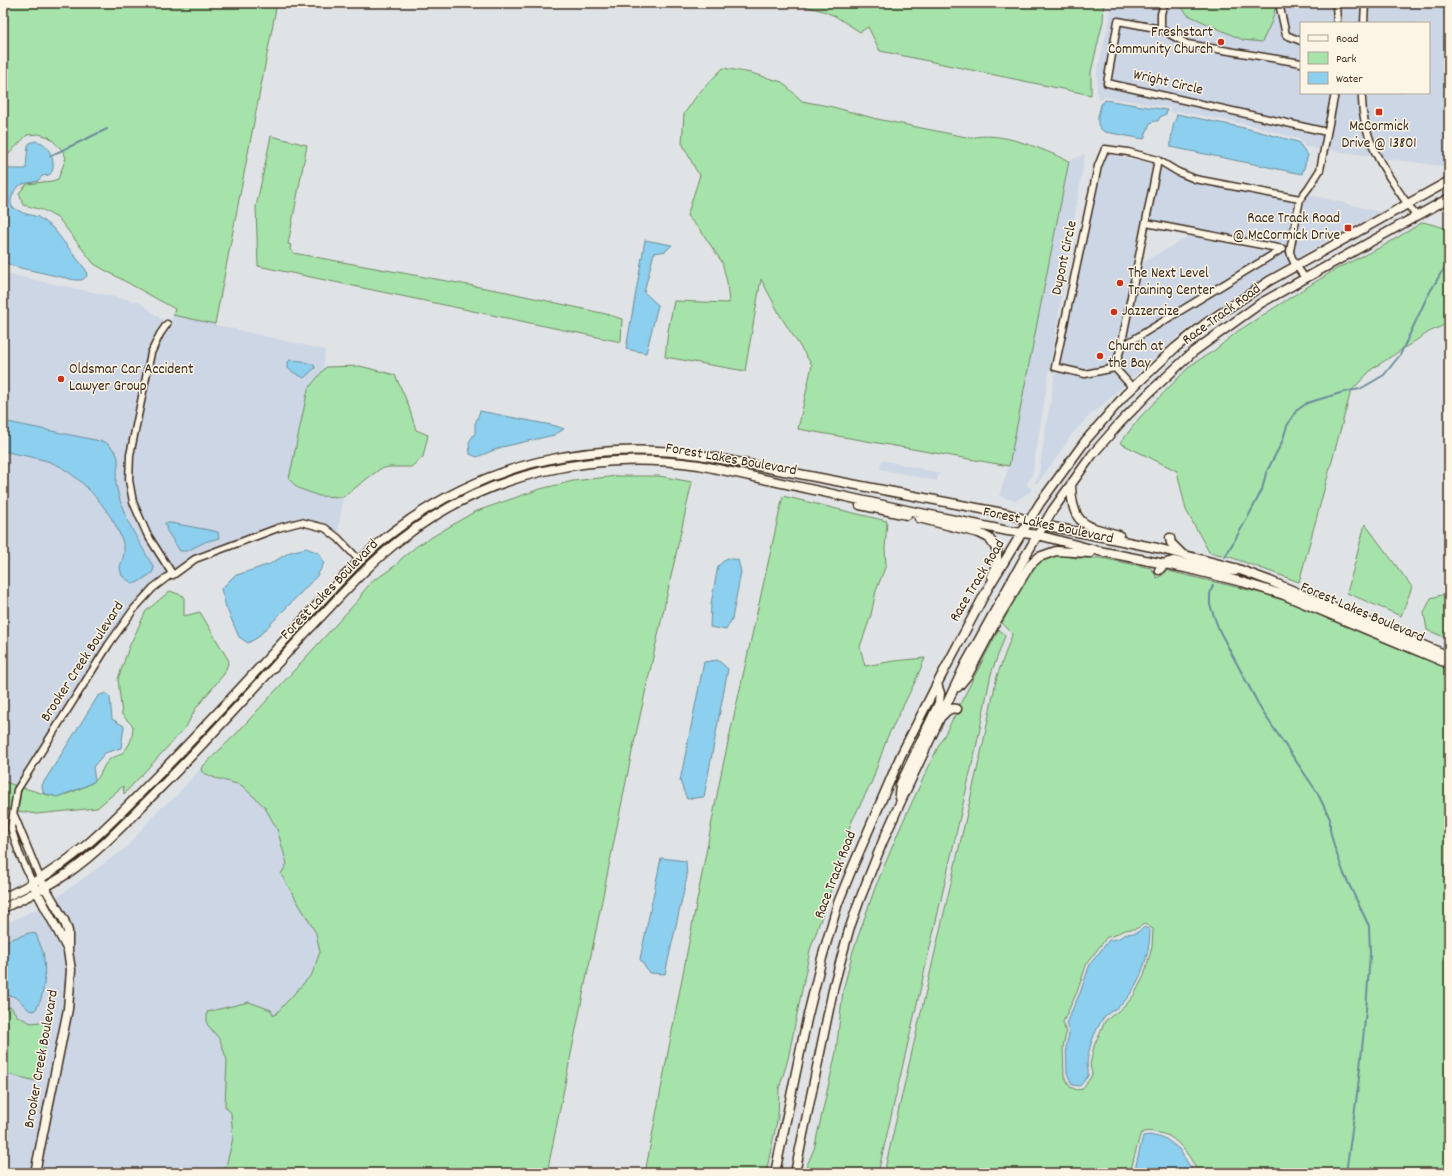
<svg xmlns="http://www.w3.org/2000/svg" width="1452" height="1176" viewBox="0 0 1452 1176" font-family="Dekko,sans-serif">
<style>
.built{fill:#ccd6e5;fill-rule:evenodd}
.green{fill:#a5e3aa;stroke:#708664;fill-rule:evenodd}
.water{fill:#8ccfee;stroke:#6c8d9b}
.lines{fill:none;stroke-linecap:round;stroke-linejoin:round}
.stream{stroke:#6c8d9b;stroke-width:2}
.street-casing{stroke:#3b2a1e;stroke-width:9}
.secondary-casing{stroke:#3b2a1e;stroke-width:11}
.street{stroke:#fcf5e5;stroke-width:6}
.secondary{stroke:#fcf5e5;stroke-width:8}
.poi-dot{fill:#c8321e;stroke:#fcf5e5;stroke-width:1.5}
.labels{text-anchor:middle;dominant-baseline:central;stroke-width:3;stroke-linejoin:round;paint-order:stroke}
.poi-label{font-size:15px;fill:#3b2a1e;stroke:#fcf5e5;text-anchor:start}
.street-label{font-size:15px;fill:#3b2a1e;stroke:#fcf5e5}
</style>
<rect width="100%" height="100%" fill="#e0e3e5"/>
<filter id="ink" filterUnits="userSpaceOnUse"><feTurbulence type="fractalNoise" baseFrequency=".025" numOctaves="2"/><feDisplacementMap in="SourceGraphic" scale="8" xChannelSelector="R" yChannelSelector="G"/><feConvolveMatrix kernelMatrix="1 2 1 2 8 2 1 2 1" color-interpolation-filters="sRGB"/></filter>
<g filter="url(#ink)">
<path class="built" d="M1111 3H1160L1158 13V24L1119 17 1114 20 1104 82 1106 87 1323 136 1321 149 1305 147 1299 139 1250 125 1178 111 1174 113 1170 111V109L1168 107 1106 97 1102 99 1097 97V73L1109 22Z
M1167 3H1178L1188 15 1243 40 1272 21 1276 5 1282 36 1285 39 1301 45V59L1189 40 1166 27 1165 14Z
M1283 3H1333V23H1301V36L1289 32Z
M1340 3H1361L1360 23H1341Z
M1369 3H1449V167L1382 158 1379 153 1372 138 1368 123 1366 93H1429V23H1368Z
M1121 26 1160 33 1187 48 1301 67V93H1331L1325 128 1112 80Z
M1339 93H1358L1360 125 1365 141 1372 156 1328 150Z
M1085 154 1032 476 1027 483 1028 486 1032 489 1028 493 1016 501 999 496 1009 466 1069 161Z
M1107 154 1153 164 1135 258 1133 259 1134 261 1118 347 1112 364 1085 370 1059 364 1101 167Z
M1160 167 1177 176 1194 183 1295 202 1287 246 1192 228 1191 226 1189 227 1149 220Z
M1308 194 1380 212 1296 258 1293 251 1303 201Z
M1189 236 1271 252 1126 340 1142 263Z
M1282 254H1286L1290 262 1234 296 1186 330 1130 379 1119 366 1124 350Z
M3 273 139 302 164 321 156 332 148 352 126 454 125 480 129 504 143 536 167 572 150 585 131 606 106 642 16 786 3 781V451L49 461 70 473 85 485 113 520 120 532 124 549V557L120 565 154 568 125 515 116 488 118 459 105 442 3 421Z
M173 315 325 350 323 370 308 389 298 488 319 496 343 497 338 533 326 524 301 519 277 524 194 555 174 569 150 532 136 500 132 480 133 455 155 354 163 336 172 323 171 322ZM167 531 219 538 205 542 187 551Z
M1055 372 1084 378 1114 372 1124 385 1095 412H1093L1072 434 1055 460 1037 484 1035 482 1038 478Z
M882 460 939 473 937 481 880 469Z
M201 768 202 772 215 778 241 785 264 806 277 829 287 864 302 908 316 933 320 952 312 974 274 1016 249 1002 207 1012V1024L220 1040 227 1060 225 1106 231 1113 233 1138 226 1167 219 1173H38L71 1010 75 971 72 949V929L67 917 56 898 127 847 157 811 174 798Z
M41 907 65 952 68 971 64 1009 31 1173H3V1073L36 1081 51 1027 31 1023 17 1016 11 1007 3 1008V996L11 994 16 998 21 1003 39 1006 44 978 43 952 11 939 3 942V925Z"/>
<path class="green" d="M3 3H277L215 324 173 315 175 309 94 264 59 219 43 210 23 205 19 193 27 184 52 181 58 179 66 158 63 151 49 137 39 134 27 135 6 157H3Z
M794 3H1104L1103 21 1091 72V95L880 51 868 27 860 32 835 16 823 11Z
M1178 3H1275L1276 5 1272 21 1262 42 1243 40 1188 15Z
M723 68 751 73 782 82 802 101 833 107 877 119 971 138C1000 130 1042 149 1069 161L1009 466 798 429 812 365 781 317 761 279 745 371 665 357 668 331 674 301 729 303 727 282 722 262 701 231 687 216 700 175 696 170 682 143 684 114 698 94Z
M271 136 307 145 288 244 291 245 290 249 293 253 507 292 606 314 622 319 621 342 258 266 256 207Z
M1423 222 1449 229V323L1429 332 1372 369 1351 391 1299 582 1230 557 1209 552 1186 510 1177 471 1120 443 1141 416 1191 365 1215 350 1238 331 1299 292 1338 268 1385 245Z
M360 366 395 375 408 404 416 430 428 435 423 457 411 467H389L380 469 343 497 319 496 298 488 289 479 308 389 326 367Z
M617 476H659L692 482 632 752 547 1173H219L226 1167 233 1138 231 1113 225 1106 227 1060 220 1040 207 1024V1012L249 1002 271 1010 274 1016 312 974 320 952 316 933 281 874 287 864 277 829 264 806 241 785 215 778 202 772 201 768 237 733 360 598 362 593 374 579 378 578 396 565 401 559 417 546 474 512 540 489 573 481Z
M783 496 887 521 885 549 886 565 876 591 871 615 860 647 865 666 894 661 925 658 915 682 887 738 872 781 851 823 829 896 810 950 788 1059 779 1089 778 1116 766 1173H645L721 774Z
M1365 524 1412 587 1401 616 1347 593Z
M1061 555 1076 558H1101L1151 568 1157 578 1164 574V570L1274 596 1409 653 1449 668V1173H1198C1192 1159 1182 1144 1169 1136 1165 1134 1159 1133 1154 1132 1149 1131 1143 1131 1140 1135L1130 1173H884L983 744 997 676 1012 635 1011 632 1002 623 1030 571 1042 561 1050 557ZM1144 924H1145L1153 929 1152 947 1144 976 1134 995 1125 1006 1105 1021 1094 1046 1090 1065 1092 1073 1091 1077 1082 1089 1077 1090 1070 1087 1064 1075 1063 1047 1066 1033 1063 1022 1077 992 1087 963 1107 937C1114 937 1118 932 1125 930 1135 928 1134 931 1144 924Z
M170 591 184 596V616L200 612 229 661 224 674 196 708 186 727 124 794 123 786 97 808 36 814 18 811 21 791 23 788C33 790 47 796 56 796 63 797 91 785 96 780 102 774 103 764 110 759 113 757 118 756 121 754 130 747 133 737 133 726L122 715 118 679 129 647 146 611Z
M1449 593V639L1427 630 1424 613 1431 598Z
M999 629 1005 636 991 674 977 743 878 1173H805L807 1165 814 1149 836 1052 843 991 853 951 875 888 901 826 937 749 956 713 959 714 962 707 959 706Z
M3 781 16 786 14 790 11 810 3 809Z
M11 1007 17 1016 31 1023 40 1022 51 1027 36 1081 3 1073V1008Z"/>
<path class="water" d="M1105 100 1167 110 1166 114 1160 117 1158 121H1155L1150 123 1144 139 1105 132C1093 126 1099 114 1101 104L1104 102Z
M1177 114 1249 129 1298 142 1308 155 1302 174 1171 147C1170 143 1173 123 1175 120L1176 119Z
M35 141C37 142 41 142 42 143 51 148 58 168 49 175L42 176 38 181C27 184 17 182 13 194 11 199 10 202 12 207L23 213 38 217 53 228 86 270 87 276 82 280H75L16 267 3 262V164L10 169H26L28 145 30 143Z
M645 240 672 245 666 251 654 253 644 292 658 305 646 353 626 349Z
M290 360 302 361 314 365 315 368 304 378C299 375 291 372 288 368V362Z
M480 411 556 426 564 429 554 435 502 447 477 457 470 454 469 442 475 433V424Z
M3 421 105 442C129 459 112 468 117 489 123 518 140 543 154 568L152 573 137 583H132L122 576 120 568C121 561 125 556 124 548 119 518 79 472 50 462 36 457 18 455 3 451Z
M165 523H171L214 531 218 532 219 538 205 542 187 551H180L167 531Z
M306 548 319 553 324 563 317 576 257 638 248 643 239 637 226 607 221 589 234 576 270 564 290 552Z
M727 558 738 560 741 572 732 619 726 630 710 627 711 604 718 566Z
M718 660 728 669 704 797 687 799 680 781 704 662Z
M106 693 110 697 112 719 124 726 121 748 105 753 93 767 95 781 81 788 57 797 43 793 42 785 98 696Z
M661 858 686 861 687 877 665 974 649 973 640 959Z
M1145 927 1150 930C1150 954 1140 985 1123 1003 1117 1009 1106 1013 1102 1020 1094 1033 1088 1049 1087 1064 1087 1068 1089 1071 1088 1076L1080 1086 1072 1085 1067 1073 1066 1047 1069 1033 1066 1023 1080 993 1090 964 1109 940 1117 939 1126 934 1136 933Z
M29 933 36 934C38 940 41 946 43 952 46 968 46 999 34 1011L29 1010C20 1002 17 993 3 996V942Z
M1150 1135 1166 1139 1179 1149 1194 1173H1134L1143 1136Z"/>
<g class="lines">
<path class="stream" d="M50 156 107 129
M1225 557 1249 515 1262 490 1266 473 1282 442 1287 426 1296 411 1307 403 1344 392 1360 389 1384 375 1400 355 1427 297 1441 273 1449 263
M1213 585 1210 594V605L1219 630 1262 711 1317 792 1330 819V830L1334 846 1344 874 1369 926 1370 953 1366 1010 1358 1087 1346 1173"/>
<defs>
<path id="street" d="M1279 3 1286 35 1301 41
M1336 3 1337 23
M1364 23 1365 3
M1161 29V14L1164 3
M1301 63 1187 44 1161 29 1118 21 1107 83 1327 132
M1362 93C1360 141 1390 179 1416 216
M1300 199 1309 187 1320 170 1335 93
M1146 223 1283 249
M167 324 160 334 151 353 130 455 129 480 133 502 147 534 173 575
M1121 347 1282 249
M1115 368 1121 347 1158 160
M1133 388 1115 368 1085 374 1055 367 1098 166 1105 149 1128 152 1158 160 1178 172 1195 179 1300 199 1290 251C1291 261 1299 269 1305 278
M14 815 40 878
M32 882 19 853 11 828 17 790 109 644 134 609 153 588 170 575H173L195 559 278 528 301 522 325 528 338 538 360 561"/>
<path id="secondary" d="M1071 485C1072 525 1084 526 1119 535
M860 505 907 515
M919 518 979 533 989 538 997 550V562L992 576
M1170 538 1171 543 1181 553
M1159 570 1166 563 1173 561 1215 570 1235 571
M958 687 968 675 997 620 1030 565 1039 557 1056 551 1090 553
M943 715C947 710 951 707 957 709
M901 801 899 794 900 785 939 703 940 693 937 684
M35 888 68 950
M3 898C65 871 106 829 152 781 205 728 255 672 306 617 334 588 361 556 393 532 483 463 588 440 700 455L1008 514 1043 525 1157 548 1235 568 1270 581 1449 656
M3 908C25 898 48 887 68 873 101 850 128 820 157 791 209 739 258 684 308 630 338 599 366 566 401 539 488 472 592 450 699 465L911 511 1008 531 1038 535 1099 551 1185 568 1242 582 1284 595 1449 664
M35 1173 68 1009 71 970 68 951V931L64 920 43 884
M775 1173 807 1019 822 958 838 903 851 871 901 755 937 684 987 590 1040 503 1086 440 1125 395 1175 348 1206 323 1269 281 1449 181
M795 1173 834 985 849 930 860 899 883 841 901 801 965 665 1026 555 1052 511 1092 455 1119 424 1149 393 1193 352 1261 303 1449 198"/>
</defs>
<use href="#street" class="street-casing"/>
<use href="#secondary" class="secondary-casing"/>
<use href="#street" class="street"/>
<use href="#secondary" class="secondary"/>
</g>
</g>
<g class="poi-dot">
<circle cx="1221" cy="42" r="4"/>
<rect x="1375" y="108" width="8" height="8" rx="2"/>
<rect x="1344" y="224" width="8" height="8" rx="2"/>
<circle cx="1120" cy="283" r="4"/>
<circle cx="1114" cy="312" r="4"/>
<circle cx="1100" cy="356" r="4"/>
<circle cx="61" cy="379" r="4"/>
</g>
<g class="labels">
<g class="poi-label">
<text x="1213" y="33" text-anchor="end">Freshstart<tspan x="1213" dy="17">Community Church</tspan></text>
<text x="1379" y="127" text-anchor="middle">McCormick<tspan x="1379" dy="17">Drive @ 13801</tspan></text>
<text x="1340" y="219" text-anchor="end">Race Track Road<tspan x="1340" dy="17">@ McCormick Drive</tspan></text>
<text x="1128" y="274">The Next Level<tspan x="1128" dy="17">Training Center</tspan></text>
<text x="1122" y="312">Jazzercize</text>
<text x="1108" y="347">Church at<tspan x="1108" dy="17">the Bay</tspan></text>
<text x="69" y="370">Oldsmar Car Accident<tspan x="69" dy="17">Lawyer Group</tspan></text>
</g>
<g class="street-label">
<text transform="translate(1168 83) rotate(13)">Wright Circle</text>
<text transform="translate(1065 258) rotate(-78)">Dupont Circle</text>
<text transform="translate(1222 315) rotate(-36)">Race Track Road</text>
<text transform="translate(731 460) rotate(10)">Forest Lakes Boulevard</text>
<text transform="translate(1048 526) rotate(12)">Forest Lakes Boulevard</text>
<text transform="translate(978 581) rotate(-59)">Race Track Road</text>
<text transform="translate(330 590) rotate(-46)">Forest Lakes Boulevard</text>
<text transform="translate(1362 613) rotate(23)">Forest Lakes Boulevard</text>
<text transform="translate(83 662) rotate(-57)">Brooker Creek Boulevard</text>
<text transform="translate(836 875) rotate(-69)">Race Track Road</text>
<text transform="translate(42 1059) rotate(-80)">Brooker Creek Boulevard</text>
</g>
</g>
<rect width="1452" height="1176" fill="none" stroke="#fcf5e5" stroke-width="16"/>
<rect x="8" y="8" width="1436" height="1160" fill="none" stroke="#3b2a1e" stroke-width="1.5" filter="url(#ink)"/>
<rect x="1300" y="22" width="130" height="72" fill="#fcf5e5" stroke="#afa495"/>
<rect x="1308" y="35" width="20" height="6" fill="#fcf5e5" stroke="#afa495"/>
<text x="1336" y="42" font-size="12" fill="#3b2a1e">Road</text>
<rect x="1308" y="52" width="20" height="12" fill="#a5e3aa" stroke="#afa495"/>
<text x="1336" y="62" font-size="12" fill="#3b2a1e">Park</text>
<rect x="1308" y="72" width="20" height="12" fill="#8ccfee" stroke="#afa495"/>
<text x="1336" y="82" font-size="12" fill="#3b2a1e">Water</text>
</svg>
